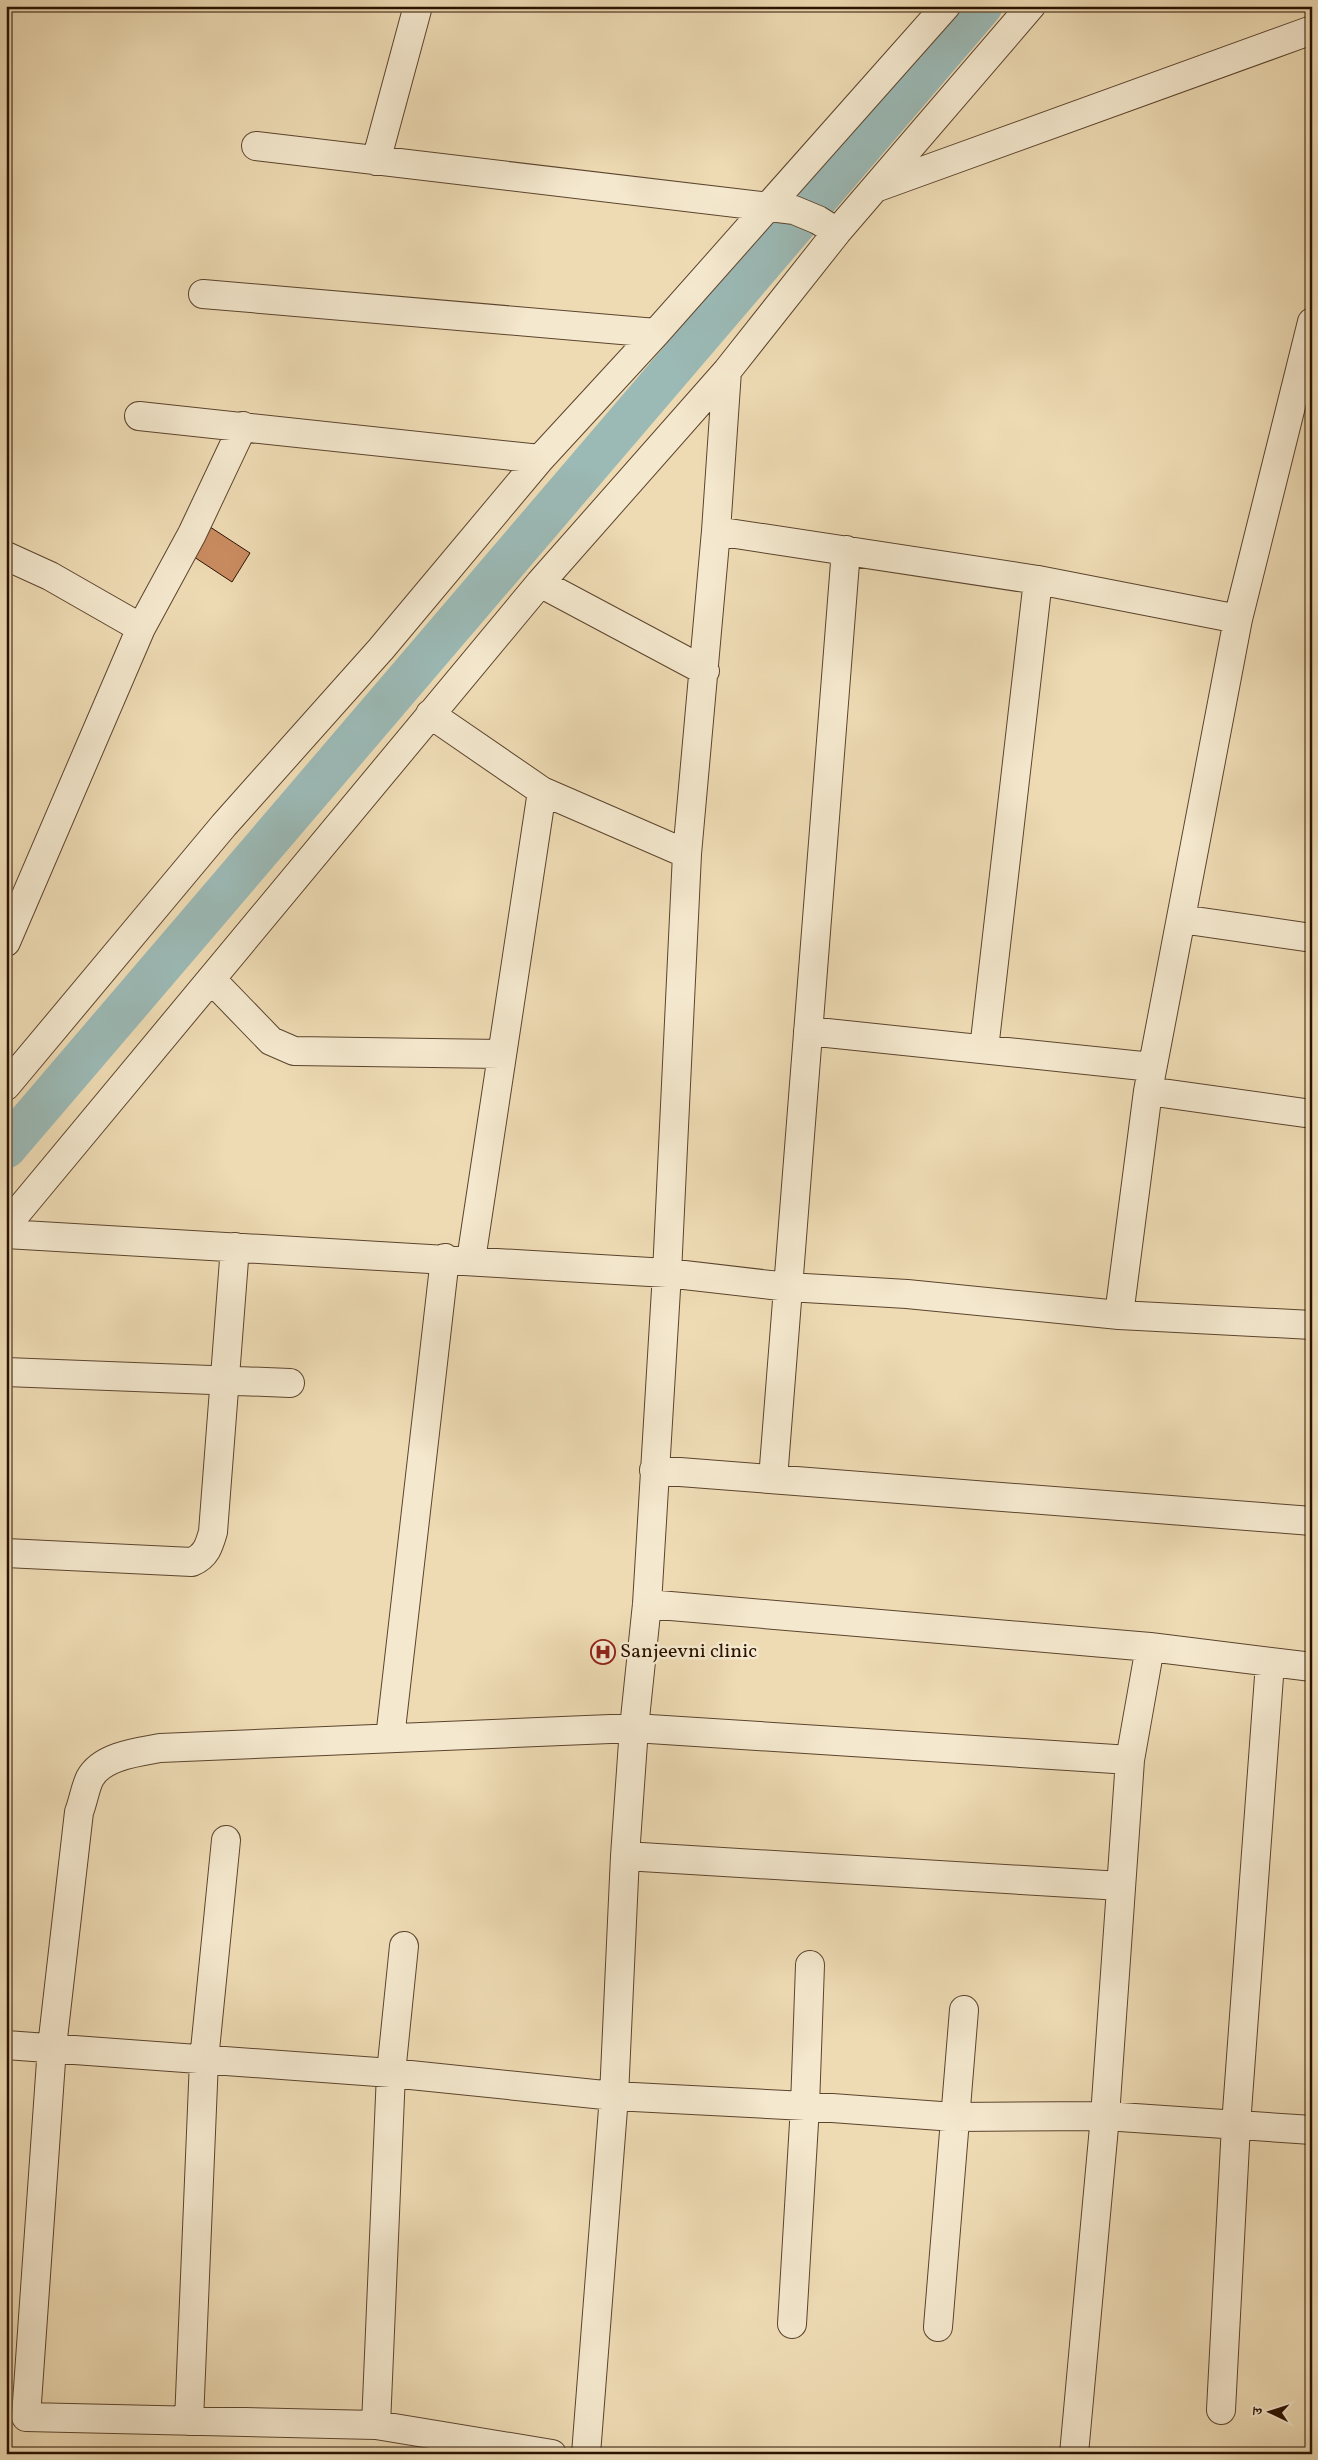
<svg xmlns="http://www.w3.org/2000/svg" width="1318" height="2460" viewBox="0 0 1318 2460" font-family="Vollkorn,'Noto Serif Devanagari',serif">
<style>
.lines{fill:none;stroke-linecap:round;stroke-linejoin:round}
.canal{stroke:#9bb9b5;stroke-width:41}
.building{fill:#ca8b60;stroke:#2b1200}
.minor-casing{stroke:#5c442d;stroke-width:30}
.minor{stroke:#f4e8ce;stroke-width:28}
.labels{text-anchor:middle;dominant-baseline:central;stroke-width:5;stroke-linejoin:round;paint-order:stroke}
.poi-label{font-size:20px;fill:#2b1200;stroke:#f4e8ce;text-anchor:start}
</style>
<rect width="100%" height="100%" fill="#eedbb4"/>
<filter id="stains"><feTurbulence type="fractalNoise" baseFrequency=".004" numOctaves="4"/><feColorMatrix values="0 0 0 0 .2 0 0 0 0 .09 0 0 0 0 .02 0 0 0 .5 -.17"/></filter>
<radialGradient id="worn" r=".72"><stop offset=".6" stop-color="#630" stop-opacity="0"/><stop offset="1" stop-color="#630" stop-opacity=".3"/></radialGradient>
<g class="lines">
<path class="canal" d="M6 1148 982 6"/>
</g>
<path class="building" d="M204 523 250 553 232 582 185 551Z"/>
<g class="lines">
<defs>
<path id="minor" d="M256 146 794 210 818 220 837 232
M376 161 418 6
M878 187 1312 30
M203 294 656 333
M139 416 540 459
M716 531 1038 580 1238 619
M6 556 50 576 141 628
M540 583 705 671
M430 714 542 791 687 854
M1181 919 1312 938
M6 942 141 628 192 534 243 426
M211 979 271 1041 294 1051 501 1054
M808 1031 1152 1067
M984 1049 1038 580
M6 1086 224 825 381 649 540 459 656 333 946 6
M1148 1091 1312 1114
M6 1226 540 583 727 371 837 232 1031 6
M6 1234 667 1273 788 1287 907 1294 1119 1315 1312 1325
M471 1260 542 791
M1119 1315 1148 1091 1238 619 1312 322
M6 1372 290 1383
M654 1470 1312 1521
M773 1479 846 550
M6 1553 192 1562C206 1556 209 1546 213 1532L235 1247
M647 1604 1150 1647 1312 1667
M390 1738 445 1258
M625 1856 1121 1886
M6 2045 391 2073 614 2096 805 2106 954 2117 1105 2116 1312 2130
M792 2324 805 2106 810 1965
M938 2327 964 2010
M1221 2410 1236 2125 1270 1663
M189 2421 204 2060 226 1840
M376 2425 391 2073 404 1946
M552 2454 376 2425 26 2417 52 2047 79 1812C83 1802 85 1788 90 1778 102 1756 138 1752 160 1748L634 1728 1130 1760
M586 2454 614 2096 625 1856 634 1728 647 1604 667 1273 687 854 716 531 727 371
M1074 2454 1105 2116 1130 1760 1150 1647"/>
</defs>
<use href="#minor" class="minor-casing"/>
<use href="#minor" class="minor"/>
</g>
<defs>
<symbol id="hospital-ring" viewBox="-11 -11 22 22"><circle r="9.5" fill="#f4e8ce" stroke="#8f2418" stroke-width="1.5"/><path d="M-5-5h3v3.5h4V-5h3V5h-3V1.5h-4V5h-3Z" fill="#8f2418"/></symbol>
</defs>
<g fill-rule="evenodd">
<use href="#hospital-ring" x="589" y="1638" width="28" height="28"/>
</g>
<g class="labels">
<g class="poi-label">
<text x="620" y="1652">Sanjeevni clinic</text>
</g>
</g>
<rect width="1318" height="2460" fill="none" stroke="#eedbb4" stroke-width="25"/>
<rect x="8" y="8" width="1303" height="2445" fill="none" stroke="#2b1200" stroke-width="2.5"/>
<rect x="12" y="12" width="1293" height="2435" fill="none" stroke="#2b1200"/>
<g transform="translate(1270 2412) rotate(274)" stroke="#f4e8ce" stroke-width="4" paint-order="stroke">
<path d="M0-4L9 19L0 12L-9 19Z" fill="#2b1200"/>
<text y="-8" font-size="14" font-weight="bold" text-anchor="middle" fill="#2b1200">उ</text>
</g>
<rect width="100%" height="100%" filter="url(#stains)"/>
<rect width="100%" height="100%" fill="url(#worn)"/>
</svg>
